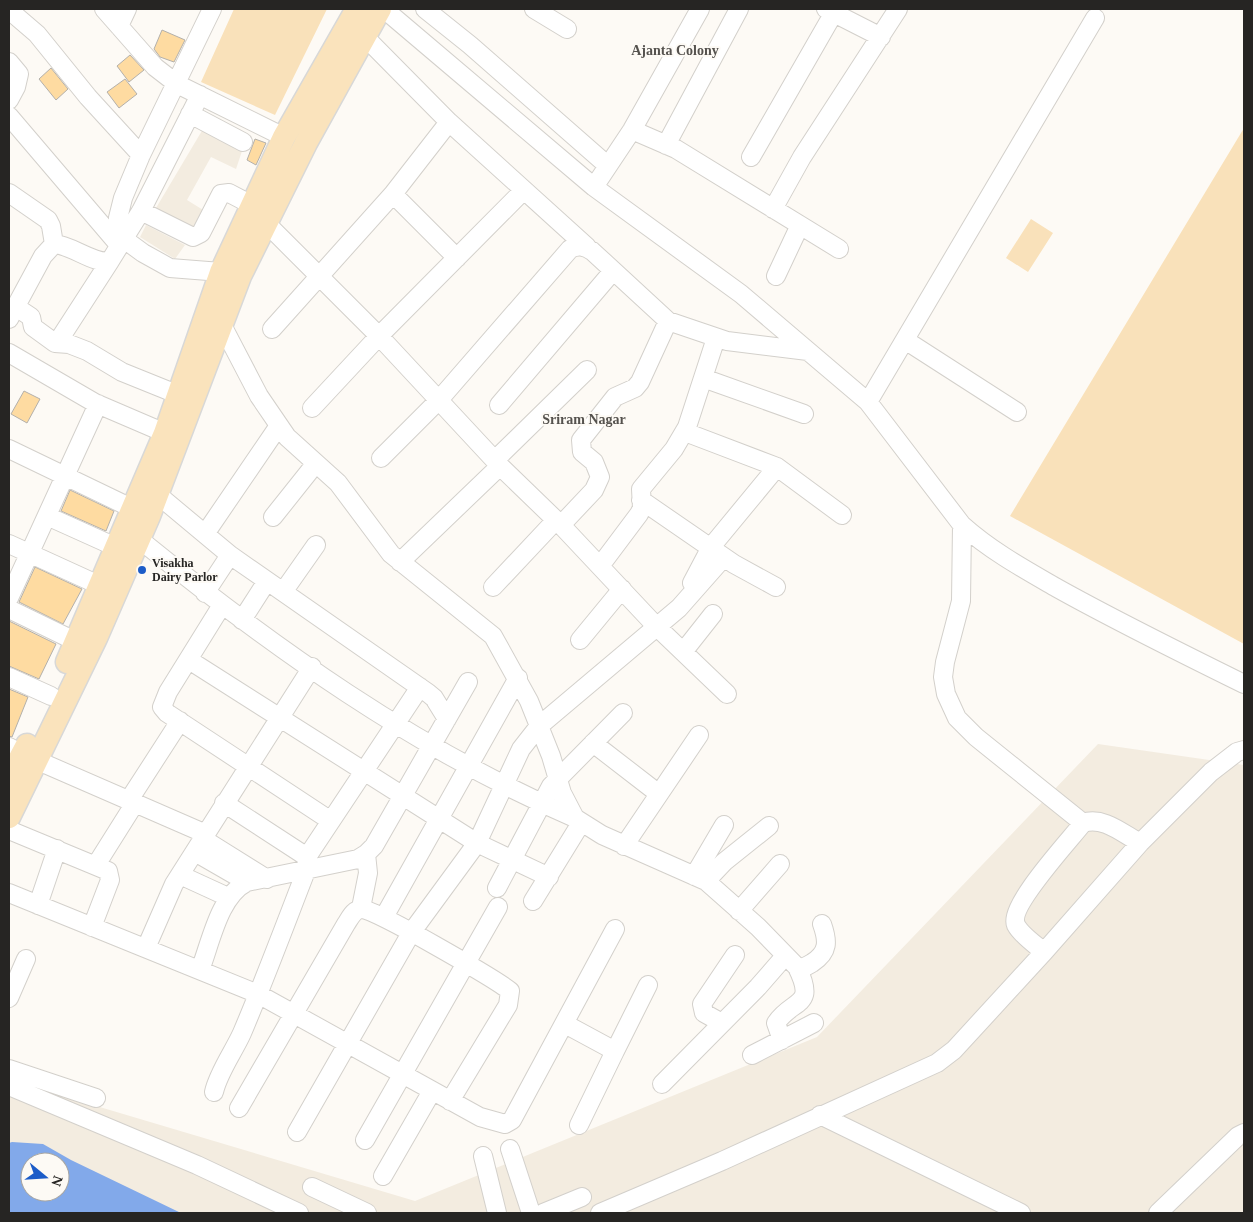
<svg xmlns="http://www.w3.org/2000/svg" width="1253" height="1222" viewBox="0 0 1253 1222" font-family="'Times New Roman',serif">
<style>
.built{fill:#f3ece0;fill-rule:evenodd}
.green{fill:#f9e1ba}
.water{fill:#82a9ea;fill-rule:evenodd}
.building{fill:#fedba1;stroke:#b3b0ab}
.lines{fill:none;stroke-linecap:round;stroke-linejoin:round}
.minor-casing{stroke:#d3d0cb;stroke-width:20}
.major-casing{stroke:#d8d8d7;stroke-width:25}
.minor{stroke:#fff;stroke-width:18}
.major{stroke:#fae3bc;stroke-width:22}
.poi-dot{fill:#1c5cc8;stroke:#fdfaf5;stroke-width:2}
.labels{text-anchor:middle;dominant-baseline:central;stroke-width:4;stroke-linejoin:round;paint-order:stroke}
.poi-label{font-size:12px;font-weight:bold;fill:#262523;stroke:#fdfaf5;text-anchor:start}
.neighbourhood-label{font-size:14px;font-weight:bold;fill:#55524e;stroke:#fdfaf5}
</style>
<rect width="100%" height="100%" fill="#fdfaf5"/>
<path class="built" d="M203 129 243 148 236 169 211 157 187 200 208 213 198 233 156 208Z
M146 225 185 245 175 259 140 237Z
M1098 744 1244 765V1213H9V1080L415 1201 817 1037ZM30 1162H60V1192H30Z"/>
<path class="green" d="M234 9H327L275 115 201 82Z
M1244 128V644L1010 516Z
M1031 219 1053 233 1028 272 1006 258Z"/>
<path class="water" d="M12 1142 43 1144 71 1160 181 1213H9V1143ZM30 1162H60V1192H30Z"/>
<path class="building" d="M162 30 185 40 174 62 160 57 154 49Z
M130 55 144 70 129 82 117 66Z
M51 68 68 89 56 100 39 79Z
M125 79 137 94 119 108 107 92Z
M255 139 266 143 256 165 247 160Z
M24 391 40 399 27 423 11 414Z
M70 490 114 511 106 531 61 511Z
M35 567 82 589 63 624 19 602Z
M9 621 56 644 39 679 9 666Z
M9 689 28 697 12 737 9 736Z"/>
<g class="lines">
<defs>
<path id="minor" d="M104 9 155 67 177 84 284 137
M212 9 141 155 123 198 118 218 124 239 143 253 170 268 221 272
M384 9 594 187 741 294 868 402 962 525C991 551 1024 569 1057 588 1118 622 1181 653 1244 684
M425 9 470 45 607 165
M534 9 567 29
M826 9 881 37
M9 10 37 34 88 97 141 155
M119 26 127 9
M365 37 449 122 587 247
M9 62 19 74 16 87 9 100
M190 114 243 142
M9 116 119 245
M632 130 676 149 839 249
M666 145 739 9
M751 157 836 9
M594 187 632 130 700 9
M9 193 48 220 51 226 54 244
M393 194 457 258
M773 209 802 157 898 9
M141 211 193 237 201 233 221 194 229 193 252 205
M266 223 379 336 523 191
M776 276 800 225
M16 307 31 317 33 327 55 343 69 344 87 351 122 372 179 395
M9 319 43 256 54 244C72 245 95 265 110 261L141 211 200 95
M222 325 259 396 287 437 338 483 391 554 493 636 529 701 551 756 562 793 575 818 602 835 706 881 758 927 797 967C803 969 807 966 812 963 829 952 828 941 822 924
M272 329 393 194 449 122
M905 340 1017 412
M57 343 110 261
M9 353 95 403 165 433
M703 378 804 414
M868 402 1095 18
M499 405 613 271
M312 408 379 336 500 466 561 525 656 626 727 694
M685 432 777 467 842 515
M9 449 144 514
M381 458 438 401 570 249C578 245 584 246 592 251L668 321 727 341 808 351
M495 460 587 370
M158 495 230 555 428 693 434 698 447 719
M641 500 734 564 776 587
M47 516 118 548
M273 517 316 463
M561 525 594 490 600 477 594 462 582 452 581 440 615 397 635 388 640 382 668 321
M962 525 961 601 945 662 943 677 946 694 957 718 976 737 1083 823
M205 534 278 427
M139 539C272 647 417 750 575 818
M9 544 101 586
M400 562 500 466
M600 566 639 514 642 508 641 489 674 449 687 427 716 338
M692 583 711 547 777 467
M493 587 556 520
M283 592 316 545
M205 593 230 555
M9 598 98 404
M222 605 168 692 162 707 167 713 331 821
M9 609 77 642
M242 620 267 581
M580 640 622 589
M683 652 713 614
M189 660 477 843 549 877
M9 677 51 696
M593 743 659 794
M9 747 22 754
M36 760 206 834
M129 800 180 721
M224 803 307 857
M9 830 108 871 110 880 92 927
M203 839 267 879
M624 846 699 735
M195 852 247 882
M96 865 135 803
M180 875 228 897
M694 876 724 825
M706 881 724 862 769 826
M497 888 551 786 623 713
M9 893 258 994 480 1117 505 1124 512 1120 615 929
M533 901 581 823
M38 905 57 849
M361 908 368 873 366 854
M739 911 780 864
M384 917 518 678
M146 948 174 884 312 667
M1044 952C1036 945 1021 935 1016 925 1008 906 1070 840 1083 823 1103 816 1122 833 1140 843
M200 970C211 942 219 896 247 882L358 859 366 854 374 846 468 682
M9 998 26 959
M722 1023 704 1013 702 1004 735 955
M565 1024 615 1051 648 985
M782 1040 776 1023C793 998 817 1008 797 967
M752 1055 814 1023
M9 1069 96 1098
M662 1084 758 987 785 956
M9 1086 197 1165 299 1213
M214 1092C218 1073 234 1051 242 1033 265 979 285 925 306 871L307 857 420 687
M239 1108 346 924C350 918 354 909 362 909 373 908 497 980 510 991L508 1005 450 1101
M820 1115 1021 1213
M579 1125 615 1051
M297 1132 411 933 477 843 521 749 539 726 679 608 724 557
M365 1140 498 907
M510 1149 531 1213
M483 1156 497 1213
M383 1176 432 1091
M312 1187 367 1213
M543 1213 582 1197
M600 1213 722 1161 937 1063 954 1050 1044 952 1140 843 1211 772 1237 752 1244 750
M1158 1213 1238 1136 1244 1133"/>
<path id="major" d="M67 662 165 433 221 272 284 137 357 9
M9 779 27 745
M9 817 96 638 149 516 240 276 306 143 380 9"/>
</defs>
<use href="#minor" class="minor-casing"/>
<use href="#major" class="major-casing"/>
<use href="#minor" class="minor"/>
<use href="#major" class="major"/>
</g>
<circle class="poi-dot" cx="142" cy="570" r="5"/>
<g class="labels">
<g class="poi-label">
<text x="152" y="563">Visakha<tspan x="152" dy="14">Dairy Parlor</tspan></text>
</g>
<g class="neighbourhood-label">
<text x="675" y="50">Ajanta Colony</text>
<text x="584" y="419">Sriram Nagar</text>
</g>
</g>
<rect width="1253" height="1222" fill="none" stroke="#262523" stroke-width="20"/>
<g transform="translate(45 1177) rotate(108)"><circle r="24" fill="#fdfaf5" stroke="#a7a5a1"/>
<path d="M0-4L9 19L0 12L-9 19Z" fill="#1c5cc8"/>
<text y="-8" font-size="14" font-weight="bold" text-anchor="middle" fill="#262523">N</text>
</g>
</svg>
